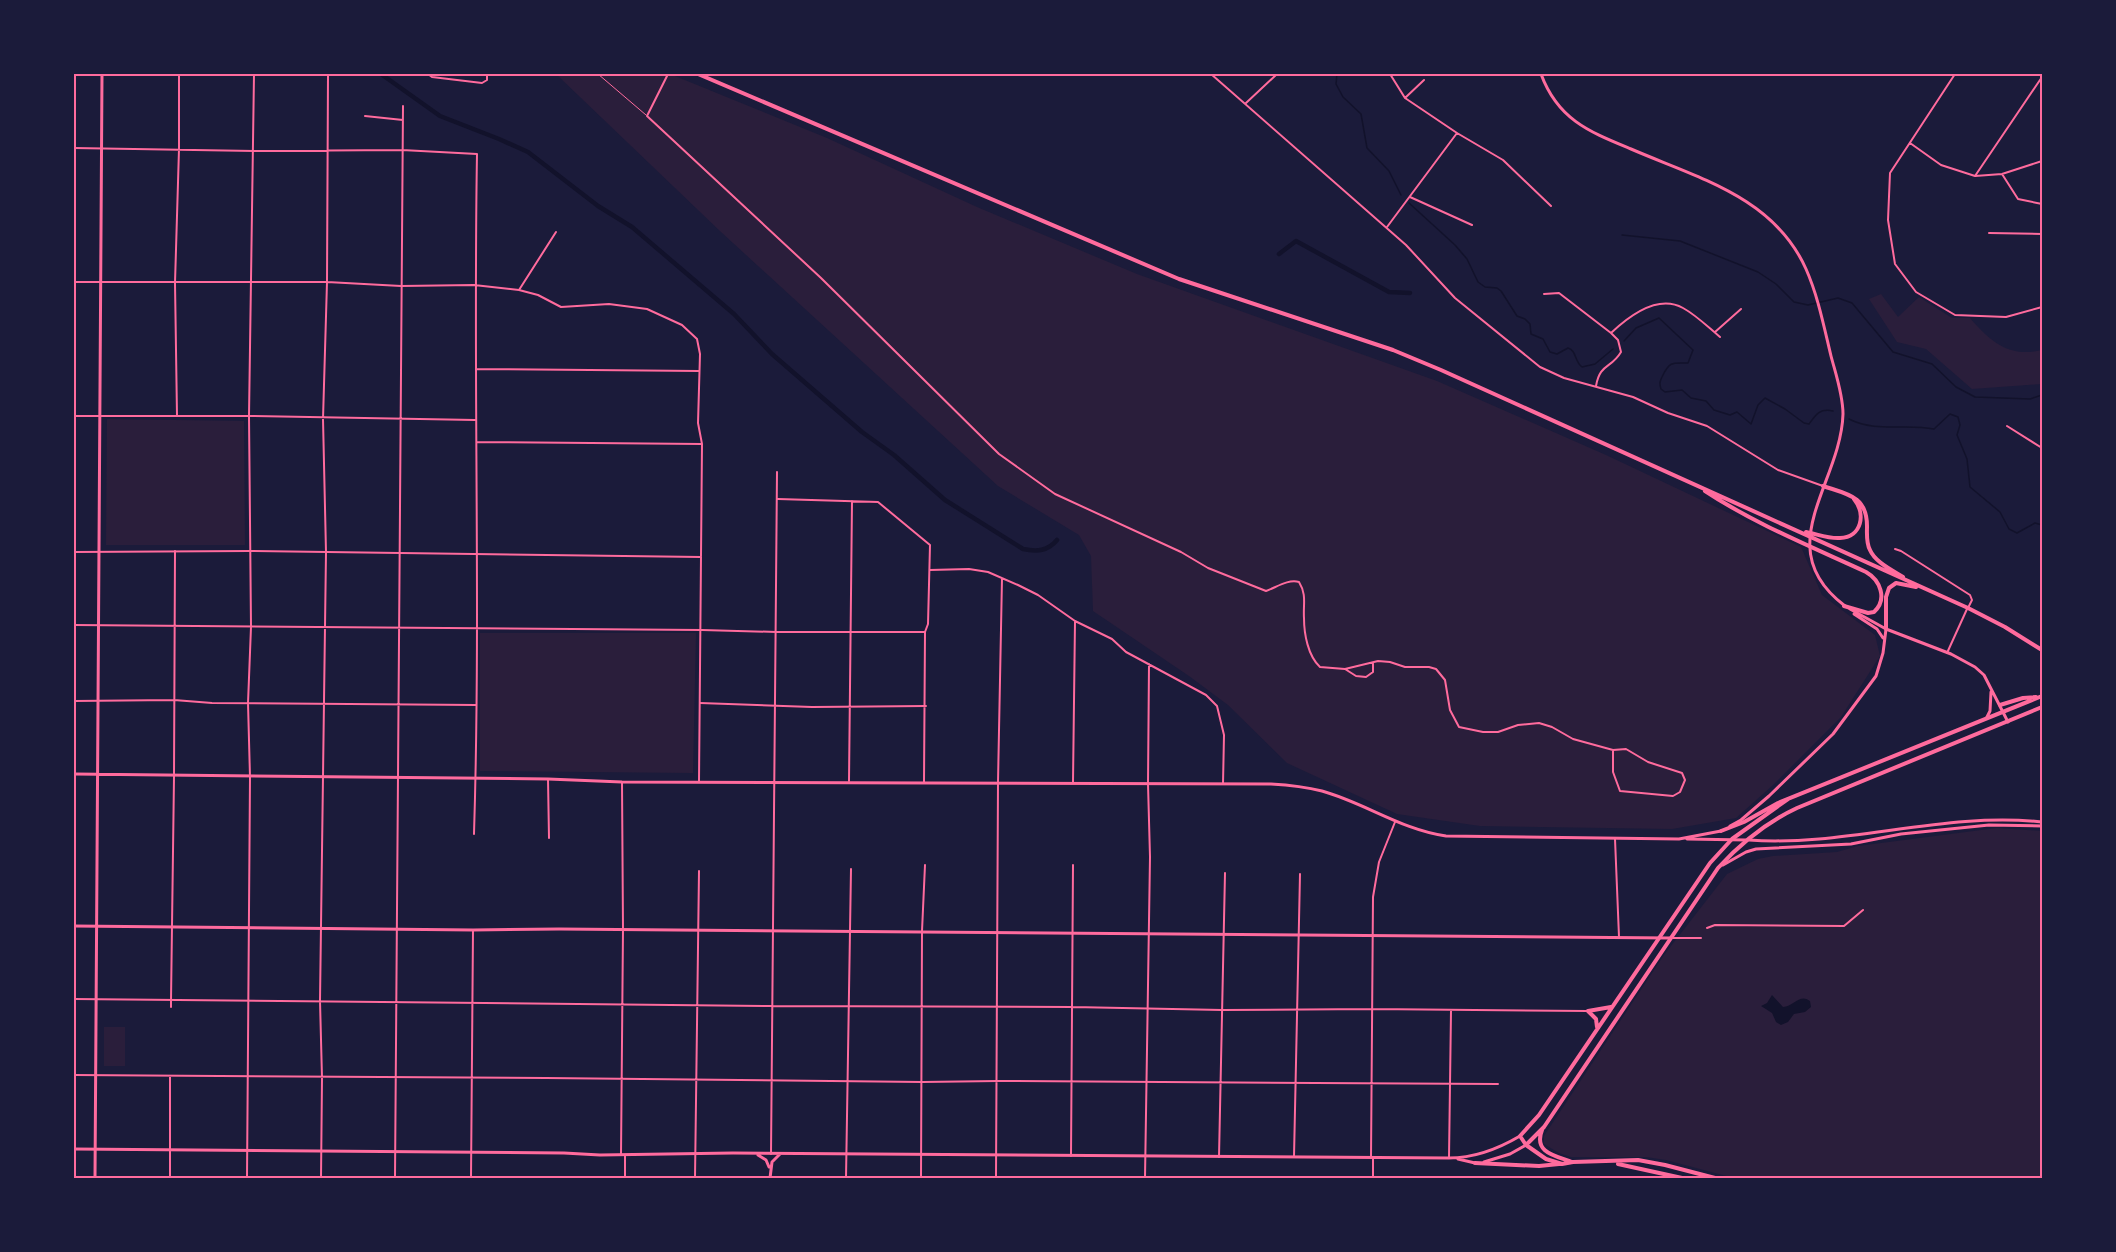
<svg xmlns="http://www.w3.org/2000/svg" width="2116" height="1252" viewBox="0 0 2116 1252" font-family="'PT Sans',sans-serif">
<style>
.green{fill:#2a1e3b}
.water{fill:#12122b}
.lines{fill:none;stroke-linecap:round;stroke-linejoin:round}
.stream{stroke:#12122b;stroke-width:1.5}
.canal{stroke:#12122b;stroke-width:4.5}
.service{stroke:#ff6b9d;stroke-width:1}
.minor{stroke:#ff6b9d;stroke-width:2}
.tertiary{stroke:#ff6b9d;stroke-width:2}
.secondary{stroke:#ff6b9d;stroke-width:3}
.primary{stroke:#ff6b9d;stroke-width:3}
.trunk{stroke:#ff6b9d;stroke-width:4}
.neatline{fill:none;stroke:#ff6b9d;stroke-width:2}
</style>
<rect width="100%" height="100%" fill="#1b1b3a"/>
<path class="green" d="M556 74H670L827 138 977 207 1137 274 1437 381 1606 455 1801 547 1822 595 1875 635 1880 656 1841 717 1773 785 1736 818 1672 829 1480 826 1397 814 1287 763 1228 705 1189 676 1093 611 1091 556 1079 535 998 486 721 232Z
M1881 294 1898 317 1919 297 1952 318H1970C1991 342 2009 358 2042 350V384L1972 389 1926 349 1897 342 1869 299Z
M107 419 244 421 245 545H106Z
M480 633H696L693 773 480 771Z
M1997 828 2042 831V1178H1734L1666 1160 1646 1157H1571L1559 1153 1544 1144V1136L1664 955 1727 874 1758 859 1773 856 1837 852 1858 846Z
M104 1027H125V1066H104Z"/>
<path class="water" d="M1772 995 1783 1007C1794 1006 1800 993 1810 1001L1811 1007 1805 1012 1794 1014 1788 1022 1781 1025 1776 1022 1772 1013 1761 1006 1767 1003Z"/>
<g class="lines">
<path class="stream" d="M1337 74 1336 84 1343 97 1361 114 1367 148 1389 171 1401 195
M1409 203 1455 245 1467 259 1478 282 1485 287 1497 288 1501 291 1517 316 1525 319 1530 324 1531 334 1543 339 1550 352 1557 354 1568 348C1577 351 1574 361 1582 367L1595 364 1613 349
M1622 235 1680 241 1758 272 1776 284 1794 302 1808 305 1838 298 1852 303 1893 352 1932 364 1956 387 1975 397 2030 399 2042 395
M1624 341 1636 328 1659 318 1693 350 1688 363C1673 363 1670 361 1663 375 1660 381 1659 383 1661 389L1665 392 1682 390 1691 398 1706 401 1714 410 1730 415 1737 412 1751 424 1758 405 1765 398 1785 409 1804 423 1809 424C1816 414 1820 408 1833 411
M1849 419C1876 433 1906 423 1934 429L1950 414 1958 417 1960 425 1957 435 1967 459 1970 487 2000 512 2009 529 2017 533 2035 523 2042 525"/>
<path class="canal" d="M381 74 440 116 499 139 528 152 598 206 632 227 734 314 772 354 862 432 894 455 945 500 1023 549C1037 552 1048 551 1057 540
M1279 254 1296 241 1389 292 1410 293"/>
<path class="service" d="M598 74 646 115"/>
<path class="minor" d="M428 74 432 77 482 83 487 80V74
M668 74 647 116 821 278 999 454 1055 494 1181 552 1208 568 1266 591C1277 587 1288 579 1299 582 1307 595 1303 604 1304 618 1304 634 1308 656 1320 667L1345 669 1378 661 1390 662 1405 667H1429L1436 669 1445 680 1450 710 1459 727 1483 732H1498L1518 725 1539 723 1552 727 1573 739 1613 750 1626 749 1648 762 1682 773 1685 780 1680 792 1673 796 1620 791 1613 772V750
M1390 74 1405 98 1457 133 1503 160 1551 206
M1955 74 1890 173 1888 220 1895 264 1916 292 1955 315 2006 317 2042 307
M1405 98 1424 80
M1246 103 1277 74
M365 116 403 120
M1910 143 1941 165 1975 176 2002 174 2042 161
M74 148 254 151 402 150 477 154C473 381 481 607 474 834
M2002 174 2018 199 2042 204
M1975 176 2042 77
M1410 197 1472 225
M1387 227 1457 133
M1989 233 2042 234
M74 282H327L401 286 474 285 519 290 538 295 561 307 609 304 647 309 682 325 697 339 700 354 698 423 702 444 701 556
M519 290 556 232
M1544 294 1559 293 1611 333 1618 340 1621 352C1611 369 1600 363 1596 386
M1715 332 1741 309
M1611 333C1629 316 1658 294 1683 308 1696 315 1708 327 1720 337
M477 369 699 371
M74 416H249L475 420
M177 416 175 283 179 149V74
M2007 426 2042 448
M477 442 702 444
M778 499 878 502 930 545 928 624 925 632 924 782
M1895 549 1901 551 1970 595 1972 600 1968 608
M930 570 969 569 988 572 1018 585 1038 595 1075 621 1112 639 1126 652 1206 695 1217 706 1224 735 1223 784
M74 625 702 630 776 632H925
M1345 669 1356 676 1366 677 1373 672V663
M74 701 174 700 212 703 476 705
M700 703 812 707 926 706
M174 777 175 551
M250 777 248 703 251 627 249 416 254 74
M548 779 549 838
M849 781 852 501
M1073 782 1075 621
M1148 784 1149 664
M1615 839 1619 937
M1707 928 1715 925 1844 926 1863 910
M1673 938H1701
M74 999 772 1006 1073 1007 1222 1010 1372 1009 1588 1011
M171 1007V1000
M74 1075 546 1078 922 1082 998 1081 1498 1084
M170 1076V1178
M771 1154 777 472
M621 1155 623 929 622 783
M1071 1156 1073 865
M1219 1157 1225 873
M1294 1157 1300 874
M1371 1158 1373 897 1379 862 1395 822
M1373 1158V1178
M1449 1158 1451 1011
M321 1178 322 1078 320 1001 326 552 323 419 327 282 328 74
M395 1178 403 106
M471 1178 473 930
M625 1178V1155
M695 1178 699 871
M846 1178 851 869
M921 1178 922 931 925 865
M996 1178 998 782 1002 578"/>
<path class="tertiary" d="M1211 74 1406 245 1455 298 1540 367 1564 378 1633 397 1668 413 1707 426 1778 470 1823 486
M74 552 249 551 701 557 699 781
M1947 653 1967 609
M171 1000 174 777
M247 1178 250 777
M1145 1178 1150 857 1148 784"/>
<path class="secondary" d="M1541 74C1558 120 1590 132 1631 149 1698 178 1774 197 1806 269 1818 296 1824 327 1831 356 1836 375 1843 395 1843 414 1841 484 1768 548 1845 606
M1850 609 1886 629 1951 654 1975 667 1984 675 2008 722
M1854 614 1877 629 1883 638
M1987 717 1990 711 1991 692
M1730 826 1741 820 1769 796 1833 734 1876 676 1883 653 1886 629
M1749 840C1847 847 1944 811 2042 822
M1723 865 1746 852 1756 849 1851 844 1901 834 1989 825 2042 826
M74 1149 564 1153 600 1155 733 1153 1449 1158C1475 1158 1498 1149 1520 1136
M758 1155 766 1160 769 1167
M1458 1159 1475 1163
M1484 1162 1510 1154 1526 1145
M770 1178 772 1162 780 1154"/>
<path class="primary" d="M74 774 548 779 622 782 1271 784C1288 785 1306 787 1322 791 1365 803 1402 830 1446 836L1679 839 1721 831
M1687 839 1746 840
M74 926 473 930 559 929 1670 938
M95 1178 102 74"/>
<path class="trunk" d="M698 74 1179 279 1393 350 1441 370 1968 608 2005 627 2042 650
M1823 486C1847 494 1867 496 1867 526 1867 534 1866 543 1870 550 1875 562 1892 570 1903 577
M1705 491C1755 524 1812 547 1866 572 1880 580 1888 599 1874 612L1868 613 1844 606
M1806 532C1817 534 1829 539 1840 538 1862 537 1866 514 1854 499
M1886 629V597L1889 588 1896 583 1916 587
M2000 705 2023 698 2036 697
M1721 831 1744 822 1778 803 2042 696
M1588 1011 1611 1007
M1588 1011 1596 1019 1597 1027
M1542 1130C1533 1153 1556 1156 1572 1162
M1526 1145 1544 1127 1718 868C1741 843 1767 822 1797 808L2042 707
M1475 1163 1539 1166 1559 1164
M1618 1164 1682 1178
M1715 1178 1665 1165 1638 1160 1573 1162 1562 1164 1546 1159 1526 1145 1520 1136 1539 1115 1710 863 1732 839 1788 799"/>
</g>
<rect width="2116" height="1252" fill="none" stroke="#1b1b3a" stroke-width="150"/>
<rect x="75" y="75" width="1966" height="1102" class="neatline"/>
</svg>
